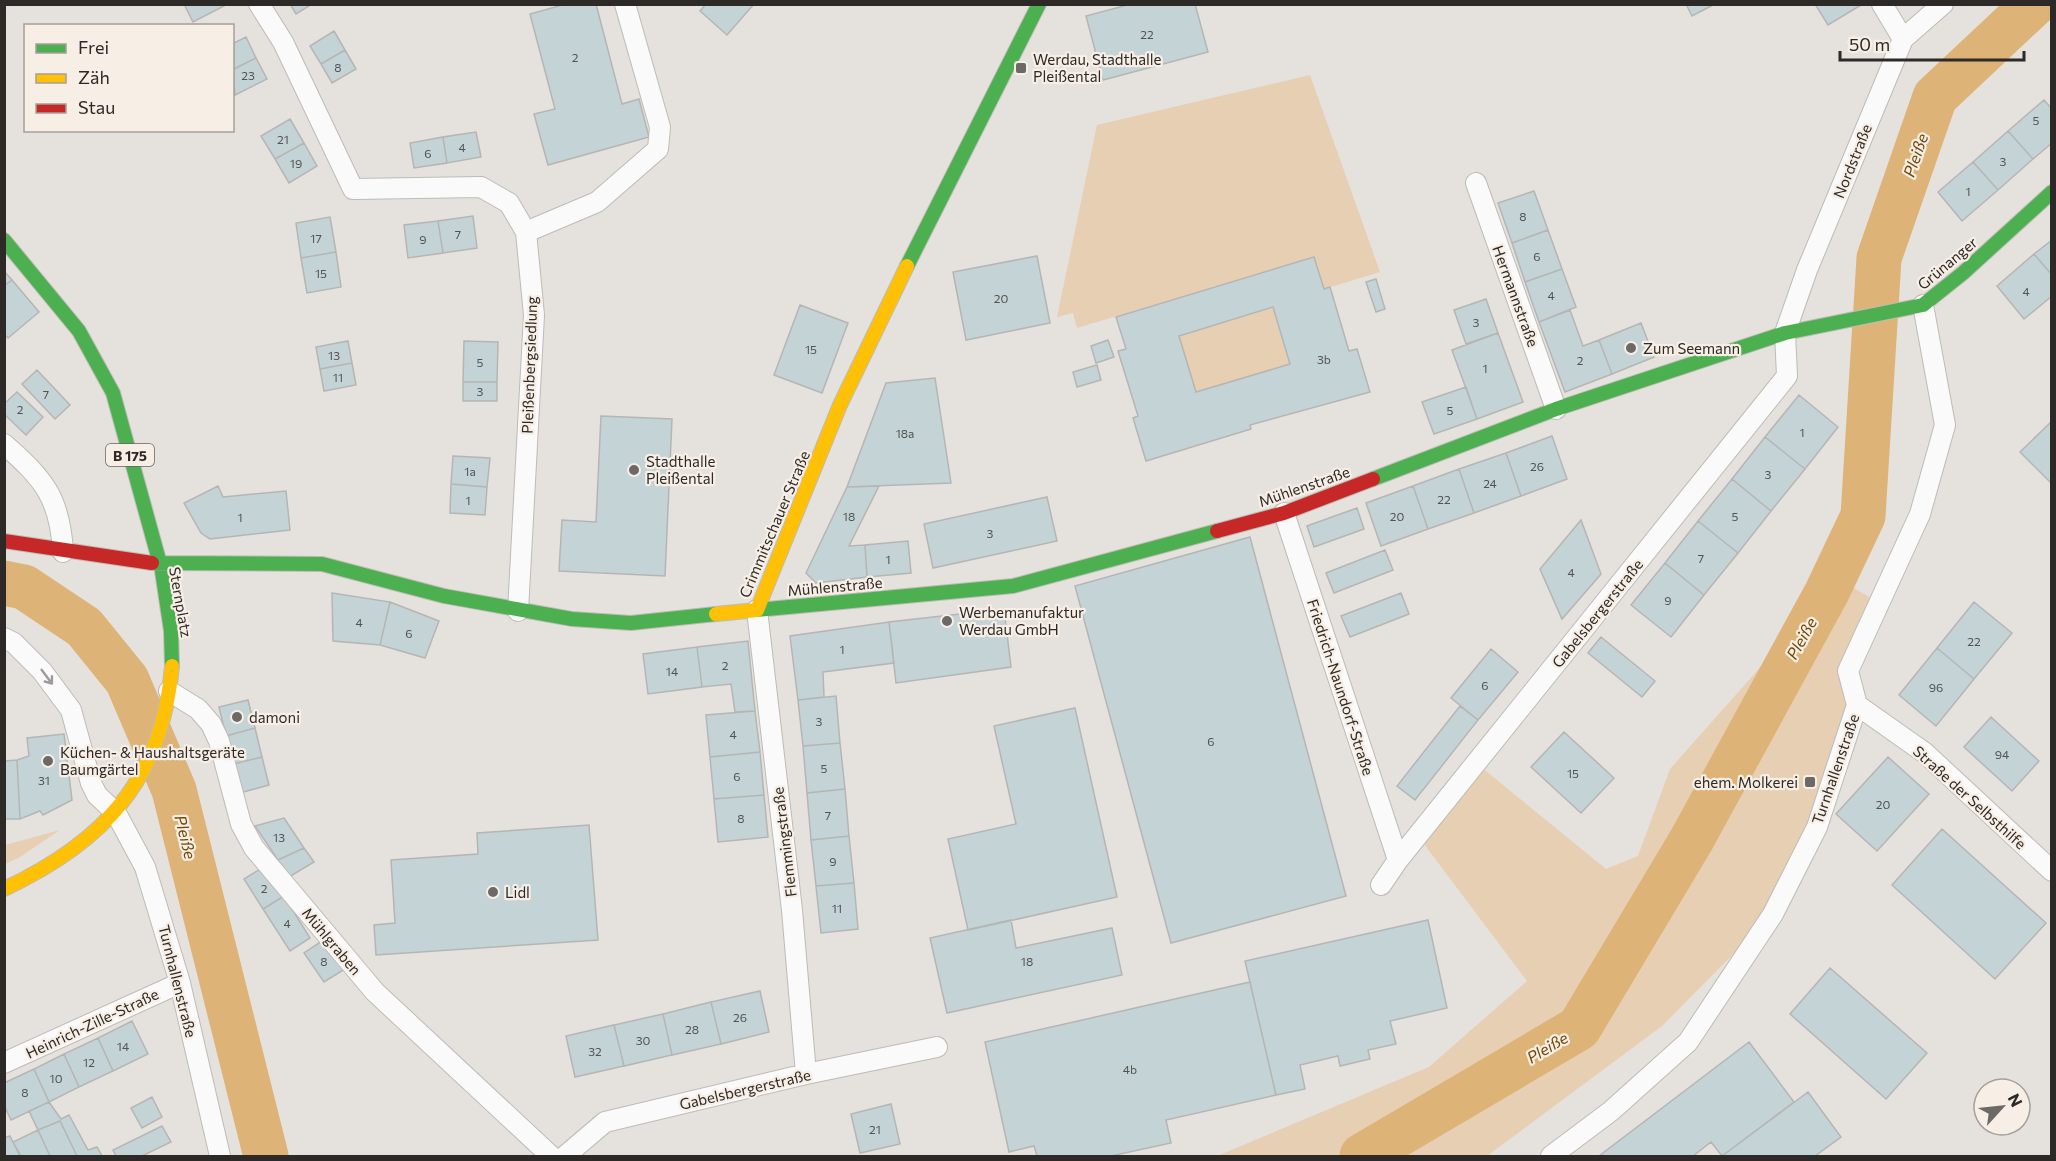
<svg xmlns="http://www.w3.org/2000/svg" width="2056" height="1161" viewBox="0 0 2056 1161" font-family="Commissioner,sans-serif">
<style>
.green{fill:#e6cfb2}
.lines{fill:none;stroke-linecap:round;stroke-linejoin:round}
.river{stroke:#deb378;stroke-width:45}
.building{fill:#c3d3d6;stroke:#b5b6b4;stroke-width:1.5;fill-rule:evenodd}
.street-casing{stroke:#bebbb7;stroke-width:22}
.fast-casing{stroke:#bebbb7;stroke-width:16}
.slow-casing{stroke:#bebbb7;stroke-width:16}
.jam-casing{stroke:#bebbb7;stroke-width:16}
.street{stroke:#fbfafa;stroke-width:20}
.fast{stroke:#4caf50;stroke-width:14}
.slow{stroke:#ffc107;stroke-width:14}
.jam{stroke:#c62828;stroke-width:14}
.oneway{stroke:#9e9c9b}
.poi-dot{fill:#6d6966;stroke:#f7eee5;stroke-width:2}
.labels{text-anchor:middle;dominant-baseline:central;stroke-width:4.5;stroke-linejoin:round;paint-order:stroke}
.number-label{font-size:12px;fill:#525452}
.shield{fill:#f7eee5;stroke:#69645f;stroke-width:1.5}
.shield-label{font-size:14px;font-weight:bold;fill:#2c2926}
.poi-label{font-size:15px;fill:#2c2926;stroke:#f7eee5;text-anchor:start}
.street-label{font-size:15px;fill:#2c2926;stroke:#f7eee5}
.water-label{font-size:16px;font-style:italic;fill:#6f4704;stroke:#f7eee5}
</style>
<rect width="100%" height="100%" fill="#e5e1dc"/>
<path class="green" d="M1310 75 1380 272 1324 289 1314 257 1077 328 1073 313 1057 317 1097 125Z
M1273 307 1290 364 1196 392 1179 336Z
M1832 575 1879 603 1848 671 1857 705 1773 914 1662 1026 1487 1156H1217L1429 1067 1527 981 1418 836 1476 763 1606 869 1638 856 1670 769 1827 592Z
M60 830 20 857 5 864V845Z"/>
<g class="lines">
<path class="river" d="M4 583 24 587 84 627 127 680 174 790 266 1156
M1362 1156 1579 1028 1692 839 1827 592 1863 516 1879 258 1935 97 2034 4"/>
</g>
<path class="building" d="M184 4H223L224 6 193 22Z
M290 4H312L296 14Z
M566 4H596L622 104 639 99 649 137 548 165 534 114 555 109 530 14Z
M706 4H754L727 35 700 11Z
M1131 4H1195L1208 52 1103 80 1086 16Z
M1686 4H1715L1692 16Z
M1815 4H1860L1861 5 1828 25Z
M334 31 345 50 321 64 310 46Z
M246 37 256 58 232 70V44Z
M345 50 356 69 332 83 321 64Z
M256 58 267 79 235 95 232 70Z
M2044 100 2052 109V143L2033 159 2008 131Z
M290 119 304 143 275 159 261 136Z
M2008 131 2033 159 1998 190 1973 162Z
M476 132 481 157 447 163 443 137Z
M443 137 447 163 414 168 410 143Z
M304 143 317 166 289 183 275 159Z
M1973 162 1998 190 1962 221 1938 192Z
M1534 191 1548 230 1512 243 1498 203Z
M473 216 477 248 443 253 438 221Z
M330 217 336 252 301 258 296 223Z
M438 221 443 253 408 258 404 225Z
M1548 230 1562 269 1525 282 1512 243Z
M2052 240V275L2034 254Z
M336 252 341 287 307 293 301 258Z
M2034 254 2052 275V296L2024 319 1997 286Z
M1037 256 1050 323 966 340 953 272Z
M1314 257 1324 289 1330 287 1349 351 1357 349 1370 392 1250 425 1251 429 1146 461 1133 418 1138 416 1118 351 1126 349 1116 317ZM1273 307 1290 364 1196 392 1179 336Z
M1562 269 1576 307 1539 322 1525 282Z
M4 271 12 280 4 286Z
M1376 279 1385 309 1376 312 1366 282Z
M12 280 39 312 8 338 4 334V286Z
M1486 299 1498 333 1466 344 1454 310Z
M800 305 848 323 822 393 774 375Z
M1570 310 1583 346 1599 340 1612 374 1565 392 1539 322Z
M1641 323 1654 357 1612 374 1599 340Z
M1498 333 1523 402 1477 419 1452 350Z
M1108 340 1114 357 1096 363 1091 346Z
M348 341 352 363 320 369 316 347Z
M464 341 498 342 497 382H463Z
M352 363 356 385 324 391 320 369Z
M1097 365 1101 380 1077 387 1073 372Z
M37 370 70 405 55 419 22 384Z
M935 378 951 483 847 487 886 383Z
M463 382H497V401H463Z
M1466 387 1477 419 1434 434 1422 402Z
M17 392 43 417 26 435 4 414V404Z
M1799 395 1838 427 1805 469 1765 437Z
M601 416 672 419 665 576 559 571 562 520 596 522Z
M2052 421V484L2020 452Z
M1552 436 1567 479 1521 496 1506 453Z
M1765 437 1805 469 1771 511 1732 479Z
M1506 453 1521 496 1474 513 1459 469Z
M453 456 490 458 487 487 451 484Z
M1459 469 1474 513 1428 529 1413 486Z
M1732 479 1771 511 1738 553 1698 521Z
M451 484 487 487 485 515 450 513Z
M218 486 223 497 286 491 290 530 210 539 201 533 184 503Z
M879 486 849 546 865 545 867 577 816 583 806 573 847 487Z
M1413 486 1428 529 1381 546 1366 503Z
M1047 497 1057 541 933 568 924 524Z
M1357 508 1364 529 1314 547 1307 526Z
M1581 520 1601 574 1562 619 1540 569Z
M1698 521 1738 553 1704 595 1665 563Z
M1250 537 1346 896 1171 943 1075 586Z
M908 541 911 573 867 577 865 545Z
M1385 550 1393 570 1334 593 1326 573Z
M1665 563 1704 595 1671 637 1631 605Z
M332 593 390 602 380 645 333 641Z
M1401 593 1409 614 1350 637 1341 616Z
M390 602 439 621 425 658 380 645Z
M1974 602 2012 633 1974 679 1937 648Z
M1004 609 1011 667 896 683 889 622Z
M889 622 894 663 823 672 824 697 798 700 790 636Z
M1601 637 1655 681 1642 697 1588 653Z
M748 641 755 711 735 712 731 684 702 687 697 647Z
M697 647 702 687 648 694 643 654Z
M1937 648 1974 679 1936 726 1899 695Z
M1491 649 1518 672 1478 720 1451 698Z
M836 696 840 743 803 746 798 700Z
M248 700 255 728 226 736 219 707Z
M1460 706 1478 720 1415 800 1397 786Z
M1075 708 1117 897 968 930 948 839 1016 824 994 726Z
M755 711 760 752 710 757 706 715Z
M1991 717 2039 761 2012 791 1964 747Z
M255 728 262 757 233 764 226 736Z
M1564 732 1614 778 1581 813 1531 767Z
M64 734 72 800 43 815 40 811 20 819 17 760 29 756 27 738Z
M840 743 845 789 807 793 803 746Z
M760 752 764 795 714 799 710 757Z
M262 757 269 785 240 793 233 764Z
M1888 757 1929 794 1877 851 1836 814Z
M17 760 20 819H4V761Z
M845 789 849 836 811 840 807 793Z
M764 795 768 837 718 842 714 799Z
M284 818 304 848 278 860 255 826Z
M589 825 598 940 376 955 374 925 395 923 391 860 478 854 477 833Z
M1942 829 2046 923 1995 979 1892 885Z
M849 836 854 883 816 886 811 840Z
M304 848 314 862 289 877 278 860Z
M265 866 284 896 263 909 244 879Z
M854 883 858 929 821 933 816 886Z
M284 896 310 938 290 951 263 909Z
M1011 920 1016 948 1112 928 1122 975 947 1013 930 938Z
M1428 920 1447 1008 1390 1021 1396 1044 1368 1050 1370 1059 1340 1066 1338 1056 1300 1065 1305 1089 1276 1095 1245 961Z
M322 941 348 967 324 982 304 953Z
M1830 968 1927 1053 1886 1099 1790 1014Z
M1250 982 1276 1095 1166 1120 1171 1143 1111 1156H1037L1034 1146 1009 1152 985 1042Z
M760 991 769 1032 721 1044 711 1002Z
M711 1002 721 1044 672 1055 663 1014Z
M663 1014 672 1055 624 1066 614 1025Z
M132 1021 148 1054 113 1071 98 1038Z
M614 1025 624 1066 575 1077 566 1036Z
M98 1038 113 1071 79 1087 64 1054Z
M1749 1042 1794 1102 1722 1156 1711 1142 1693 1156H1599Z
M64 1054 79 1087 49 1102 34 1069Z
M34 1069 49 1102 11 1120 4 1105V1083Z
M1808 1092 1841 1137 1815 1156H1722Z
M152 1097 162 1117 142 1128 131 1108Z
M49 1102 61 1119 69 1115 88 1150 97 1147 102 1156H77L60 1121 38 1130 29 1111Z
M891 1104 900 1144 860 1153 851 1114Z
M60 1121 77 1156H50L38 1130Z
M162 1126 171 1142 142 1156H116L113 1150Z
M38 1130 50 1156H21L13 1142Z
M10 1136 20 1156H4V1138Z"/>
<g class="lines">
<defs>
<path id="street" d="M259 4 283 42 353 189 481 187 509 203 526 232 534 315 518 611
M1882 4 1903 39
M1476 183 1556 409
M526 232 597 202 658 149 660 127 625 4
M4 444C44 479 60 498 63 552
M1284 513 1398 860
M757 610 792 910 806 1074
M4 638 14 643 42 671 71 710 91 783 97 795 116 813 145 867 180 983 220 1156
M169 691 198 709 211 724 219 741 241 824 254 848 375 992 551 1156
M1857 705 1925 753 2052 871
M1381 885 1398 860 1787 376 1785 333 1807 270 1903 39 1943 4
M4 1063 180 983
M565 1156 605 1122 806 1074 937 1047
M1551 1156 1611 1111 1688 1042 1773 914 1817 827 1857 705 1848 671 1920 514 1945 425 1923 305"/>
<path id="fast" d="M4 240 79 331 113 393 162 571 171 631 172 666
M907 266 1039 4
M1373 479 1556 409 1785 333 1923 305 1963 273 2052 192
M152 563 322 564 444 596 572 619 631 623 716 614
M757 610 1013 586 1217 531"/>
<path id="slow" d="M716 614 757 610 840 405 907 266
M4 889C104 842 162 780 172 666"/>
<path id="jam" d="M1217 531 1284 513 1373 479
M4 541 152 563"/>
</defs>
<use href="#street" class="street-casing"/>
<use href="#fast" class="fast-casing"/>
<use href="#slow" class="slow-casing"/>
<use href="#jam" class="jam-casing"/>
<use href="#street" class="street"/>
<use href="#fast" class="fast"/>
<use href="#slow" class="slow"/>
<use href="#jam" class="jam"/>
</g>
<defs><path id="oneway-shaft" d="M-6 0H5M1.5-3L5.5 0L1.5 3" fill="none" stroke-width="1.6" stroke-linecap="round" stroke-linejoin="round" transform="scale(1.5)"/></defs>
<use class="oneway" href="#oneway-shaft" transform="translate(47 677) rotate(53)"/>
<g class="poi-dot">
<rect x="1015" y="62" width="12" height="12" rx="3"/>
<circle cx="1631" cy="348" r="6"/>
<circle cx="634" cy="470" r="6"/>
<circle cx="947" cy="621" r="6"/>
<circle cx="237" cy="717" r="6"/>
<circle cx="48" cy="761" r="6"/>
<rect x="1804" y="776" width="12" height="12" rx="3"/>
<circle cx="493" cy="892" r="6"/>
</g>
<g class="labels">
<g class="number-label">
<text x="1147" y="34">22</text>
<text x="575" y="57">2</text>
<text x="338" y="67">8</text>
<text x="248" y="75">23</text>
<text x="2036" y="120">5</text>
<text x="283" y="139">21</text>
<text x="462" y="147">4</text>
<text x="428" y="153">6</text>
<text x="2003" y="161">3</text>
<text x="296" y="163">19</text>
<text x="1968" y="191">1</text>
<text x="1523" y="216">8</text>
<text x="458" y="234">7</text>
<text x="316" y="238">17</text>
<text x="423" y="239">9</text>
<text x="1537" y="256">6</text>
<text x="321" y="273">15</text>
<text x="2026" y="291">4</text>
<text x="1551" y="295">4</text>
<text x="1001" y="298">20</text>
<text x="1476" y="322">3</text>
<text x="811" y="349">15</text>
<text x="334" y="355">13</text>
<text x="1324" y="359">3b</text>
<text x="1580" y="360">2</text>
<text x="480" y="362">5</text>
<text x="1485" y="368">1</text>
<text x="338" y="377">11</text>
<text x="480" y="391">3</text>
<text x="46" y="394">7</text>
<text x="20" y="409">2</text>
<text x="1450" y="410">5</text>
<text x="1802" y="432">1</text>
<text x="905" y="433">18a</text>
<text x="1537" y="466">26</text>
<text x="470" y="471">1a</text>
<text x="1768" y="474">3</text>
<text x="1490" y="483">24</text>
<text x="1444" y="499">22</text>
<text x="468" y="500">1</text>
<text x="849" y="516">18</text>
<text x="1397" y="516">20</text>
<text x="1735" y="516">5</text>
<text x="240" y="517">1</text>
<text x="990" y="533">3</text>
<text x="1701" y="558">7</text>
<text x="888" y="559">1</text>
<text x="1571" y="572">4</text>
<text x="1668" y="600">9</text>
<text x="359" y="622">4</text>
<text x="409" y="633">6</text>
<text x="1974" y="641">22</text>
<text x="842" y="649">1</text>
<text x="725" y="665">2</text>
<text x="672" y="671">14</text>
<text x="1485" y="685">6</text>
<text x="1936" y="687">96</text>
<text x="819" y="721">3</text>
<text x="733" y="734">4</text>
<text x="1211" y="741">6</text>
<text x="2002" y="754">94</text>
<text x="824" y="768">5</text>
<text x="1573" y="773">15</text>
<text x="737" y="776">6</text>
<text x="44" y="780">31</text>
<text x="1883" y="804">20</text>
<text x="828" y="815">7</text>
<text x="741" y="818">8</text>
<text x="279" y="837">13</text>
<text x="833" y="861">9</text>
<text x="264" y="888">2</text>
<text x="837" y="908">11</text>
<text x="287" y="923">4</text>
<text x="324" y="961">8</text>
<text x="1027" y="961">18</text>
<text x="740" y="1017">26</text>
<text x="692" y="1029">28</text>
<text x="643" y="1040">30</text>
<text x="123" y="1046">14</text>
<text x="595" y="1051">32</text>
<text x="89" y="1062">12</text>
<text x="1130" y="1069">4b</text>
<text x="56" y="1078">10</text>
<text x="25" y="1092">8</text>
<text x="875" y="1129">21</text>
</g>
<rect class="shield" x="106" y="444" width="48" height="22" rx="4.5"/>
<g class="shield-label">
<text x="130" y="455">B 175</text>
</g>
<g class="poi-label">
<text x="1033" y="59">Werdau, Stadthalle<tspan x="1033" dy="17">Pleißental</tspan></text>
<text x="1643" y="348">Zum Seemann</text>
<text x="646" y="461">Stadthalle<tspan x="646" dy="17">Pleißental</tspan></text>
<text x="959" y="612">Werbemanufaktur<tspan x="959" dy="17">Werdau GmbH</tspan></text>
<text x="249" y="717">damoni</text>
<text x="60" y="752">Küchen- &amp; Haushaltsgeräte<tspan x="60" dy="17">Baumgärtel</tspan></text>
<text x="1798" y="782" text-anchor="end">ehem. Molkerei</text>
<text x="505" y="892">Lidl</text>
</g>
<g class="street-label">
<text transform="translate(1852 161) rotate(-68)">Nordstraße</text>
<text transform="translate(1947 263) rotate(-40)">Grünanger</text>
<text transform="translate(1516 296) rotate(70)">Hermannstraße</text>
<text transform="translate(529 365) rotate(-88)">Pleißenbergsiedlung</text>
<text transform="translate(1304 486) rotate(-19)">Mühlenstraße</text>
<text transform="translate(774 524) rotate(-67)">Crimmitschauer Straße</text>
<text transform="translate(835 586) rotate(-5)">Mühlenstraße</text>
<text transform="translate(181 602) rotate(80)">Sternplatz</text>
<text transform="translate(1597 613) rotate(-51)">Gabelsbergerstraße</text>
<text transform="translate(1341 687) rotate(72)">Friedrich-Naundorf-Straße</text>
<text transform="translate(1835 769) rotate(-71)">Turnhallenstraße</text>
<text transform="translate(1970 797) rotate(42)">Straße der Selbsthilfe</text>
<text transform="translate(784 842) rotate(-97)">Flemmingstraße</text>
<text transform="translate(332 941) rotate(50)">Mühlgraben</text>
<text transform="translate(178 981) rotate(76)">Turnhallenstraße</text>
<text transform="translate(92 1023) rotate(-25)">Heinrich-Zille-Straße</text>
<text transform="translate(745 1089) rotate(-13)">Gabelsbergerstraße</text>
</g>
<g class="water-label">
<text transform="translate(1915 155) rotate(-71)">Pleiße</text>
<text transform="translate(1801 638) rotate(-61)">Pleiße</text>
<text transform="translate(186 837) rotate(76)">Pleiße</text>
<text transform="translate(1547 1047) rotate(-31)">Pleiße</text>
</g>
</g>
<rect width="2056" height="1161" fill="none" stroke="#2c2926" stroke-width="12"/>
<rect x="24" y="24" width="210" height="108" fill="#f7eee5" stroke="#a69f99" stroke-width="1.5"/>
<rect x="36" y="44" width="30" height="9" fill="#4caf50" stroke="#a69f99" stroke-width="1.5"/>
<text x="78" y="54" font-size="18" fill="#2c2926">Frei</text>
<rect x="36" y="74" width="30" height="9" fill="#ffc107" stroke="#a69f99" stroke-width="1.5"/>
<text x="78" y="84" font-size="18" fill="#2c2926">Zäh</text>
<rect x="36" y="104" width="30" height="9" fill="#c62828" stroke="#a69f99" stroke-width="1.5"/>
<text x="78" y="114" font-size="18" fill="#2c2926">Stau</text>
<g transform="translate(2002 1107) rotate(63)"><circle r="28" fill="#f7eee5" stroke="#a69f99" stroke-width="1.5"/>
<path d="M0-4.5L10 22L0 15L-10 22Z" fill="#6d6966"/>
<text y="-9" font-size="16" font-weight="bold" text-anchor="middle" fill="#2c2926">N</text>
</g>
<path d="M1840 51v9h184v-9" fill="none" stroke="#2c2926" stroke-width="3"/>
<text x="1849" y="51" font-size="18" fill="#2c2926" stroke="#f7eee5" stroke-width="4.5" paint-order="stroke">50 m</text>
</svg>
